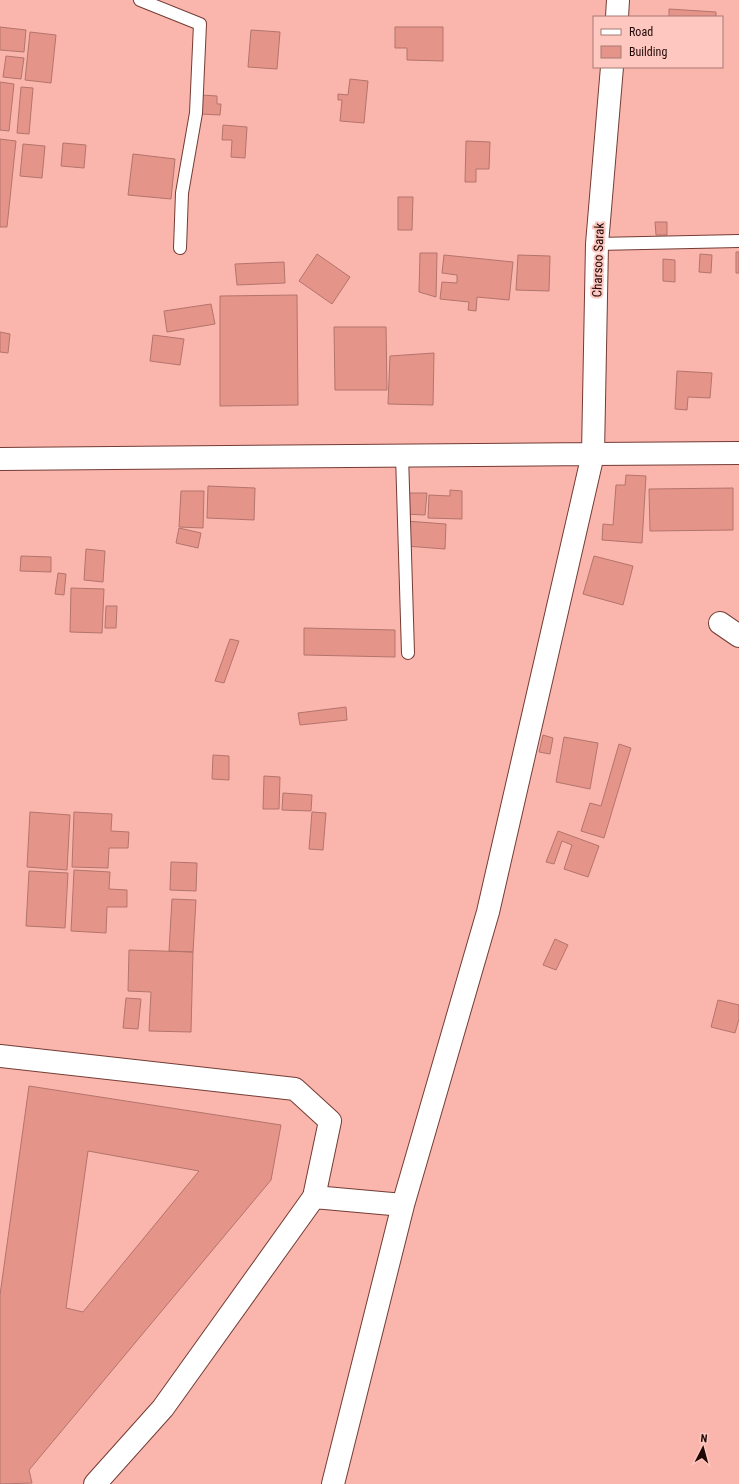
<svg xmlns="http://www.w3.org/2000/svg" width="739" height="1484" viewBox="0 0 739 1484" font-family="'Roboto Condensed',sans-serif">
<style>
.building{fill:#e5948a;stroke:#b3746c;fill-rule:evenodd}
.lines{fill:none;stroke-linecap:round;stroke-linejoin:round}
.lane-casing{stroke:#743c35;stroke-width:14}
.street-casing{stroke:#743c35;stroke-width:24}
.secondary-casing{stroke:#743c35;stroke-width:24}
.lane{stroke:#fff;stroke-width:12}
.street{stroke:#fff;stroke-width:22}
.secondary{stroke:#fff;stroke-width:22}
.labels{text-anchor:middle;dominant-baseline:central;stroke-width:4;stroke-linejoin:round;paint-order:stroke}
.street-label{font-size:13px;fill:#1f0806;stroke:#fec7bf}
</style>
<rect width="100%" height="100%" fill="#fab6ac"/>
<path class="building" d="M669 9 716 12V17H669Z
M0 27 26 30 24 52 0 50Z
M395 27H443V61L407 60V48H395Z
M251 30 280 32 277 69 248 67Z
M30 32 56 35 51 83 25 80Z
M6 56 24 58 21 79 3 77Z
M350 79 368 81 364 123 340 121 342 100H338V94L348 95Z
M0 82 14 84 9 131 0 130Z
M21 87 33 88 29 134 17 133Z
M202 95 217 96V104H221L220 115 200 114Z
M223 125 247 127 245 158 231 157 232 140H222Z
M0 139 16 141 7 227H0Z
M466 141 490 142 489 169H476V182H465Z
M63 143 86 145 84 168 61 166Z
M23 144 45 146 42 178 20 176Z
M133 154 175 159 171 199 128 195Z
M398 197H413L412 230H398Z
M655 222H667V235H656Z
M736 252H739V273H736Z
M420 253H437L436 297 419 292Z
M317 254 350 277 332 304 299 281Z
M700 254 712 255 711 273 699 272Z
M444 255 513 262 509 300 477 297 476 311 468 310 469 302 440 299 442 282 457 283V275L442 273Z
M518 255 550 256 549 291 516 290Z
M663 259 675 260V282L663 281Z
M284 262 285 283 237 285 235 264Z
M297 295 298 405 220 406V296Z
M211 304 215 324 167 332 164 311Z
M334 327H386L387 390H335Z
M0 332 10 334 8 353 0 352Z
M153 335 184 339 180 365 150 361Z
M434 353 433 405 388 404 390 356Z
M677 371 712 373 710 398 688 397 687 410 675 409Z
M626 475 646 476 642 543 602 540 603 524 613 525 616 485H625Z
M208 486 255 488 254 520 207 518Z
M733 488V530L650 531 649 489Z
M450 490 462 491V519L428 518 429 495 450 496Z
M181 491H204L203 528 179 527Z
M405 493H427L425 515 404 514Z
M406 521 446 524 445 549 406 546Z
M179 528 201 533 198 548 176 543Z
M86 549 105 551 103 582 84 580Z
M21 556 51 557V572L20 571Z
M594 556 633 566 623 605 583 594Z
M58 573 66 574 64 595 55 594Z
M71 588 104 589 102 633 70 632Z
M106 606H117L116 628H105Z
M304 628 395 630V657L304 655Z
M230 639 239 641 224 683 215 681Z
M346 707 347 720 300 725 298 713Z
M543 735 553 738 550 754 539 752Z
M564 737 598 743 590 789 556 782Z
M619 744 631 748 604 838 581 831 590 803 601 806Z
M213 755 229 756V780L212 779Z
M264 776 280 777 279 809H263Z
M283 793 312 795 311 811 282 810Z
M30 812 70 815 67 870 27 867Z
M74 812 112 814 111 831 129 832 128 848H109L108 868 72 867Z
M312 812 326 813 323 850 309 849Z
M558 831 599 846 588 877 564 869 572 845 562 841 554 864 546 862Z
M171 862 197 863 196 891 170 890Z
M74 870 110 872 109 889 127 890V907H107L106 933 71 931Z
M29 871 68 873 65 928 26 926Z
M172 899 196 900 193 952 169 951Z
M555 939 568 945 556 970 543 965Z
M129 950 193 952 191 1032 149 1031 151 992 128 991Z
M126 998 141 999 138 1029 123 1028Z
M718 1000 739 1005V1019L735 1033 711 1027Z
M29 1086 281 1125 271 1180 29 1470 32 1483 0 1484V1295ZM88 1151 199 1171 83 1312 66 1308Z"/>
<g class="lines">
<defs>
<path id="lane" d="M140 0 200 24 196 113 182 193 180 248
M597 244 739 241
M402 455 408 653"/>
<path id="street" d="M720 623 739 636
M0 1056 295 1089 330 1121 314 1197"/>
<path id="secondary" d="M617 17 618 0
M612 67 597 244 593 454 739 453
M0 459 593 454 488 912 403 1205 314 1197 163 1408 95 1484
M333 1484 403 1205"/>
</defs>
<use href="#lane" class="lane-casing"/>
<use href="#street" class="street-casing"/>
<use href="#secondary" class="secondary-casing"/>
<use href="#lane" class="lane"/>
<use href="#street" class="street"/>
<use href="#secondary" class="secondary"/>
</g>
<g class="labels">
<g class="street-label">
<text transform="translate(598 260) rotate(-88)">Charsoo Sarak</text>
</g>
</g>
<rect x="593" y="16" width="130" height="52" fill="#fec7bf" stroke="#a57b75"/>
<rect x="601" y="29" width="20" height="6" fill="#ffffff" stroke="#a57b75"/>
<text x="629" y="36" font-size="12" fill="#1f0806">Road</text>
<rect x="601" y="46" width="20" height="12" fill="#e5948a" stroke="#a57b75"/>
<text x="629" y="56" font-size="12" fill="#1f0806">Building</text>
<g transform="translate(703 1448) rotate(6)" stroke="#fec7bf" stroke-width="3" paint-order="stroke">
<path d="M0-3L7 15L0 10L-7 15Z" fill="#1f0806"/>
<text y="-6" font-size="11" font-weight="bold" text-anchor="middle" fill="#1f0806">N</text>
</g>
</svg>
